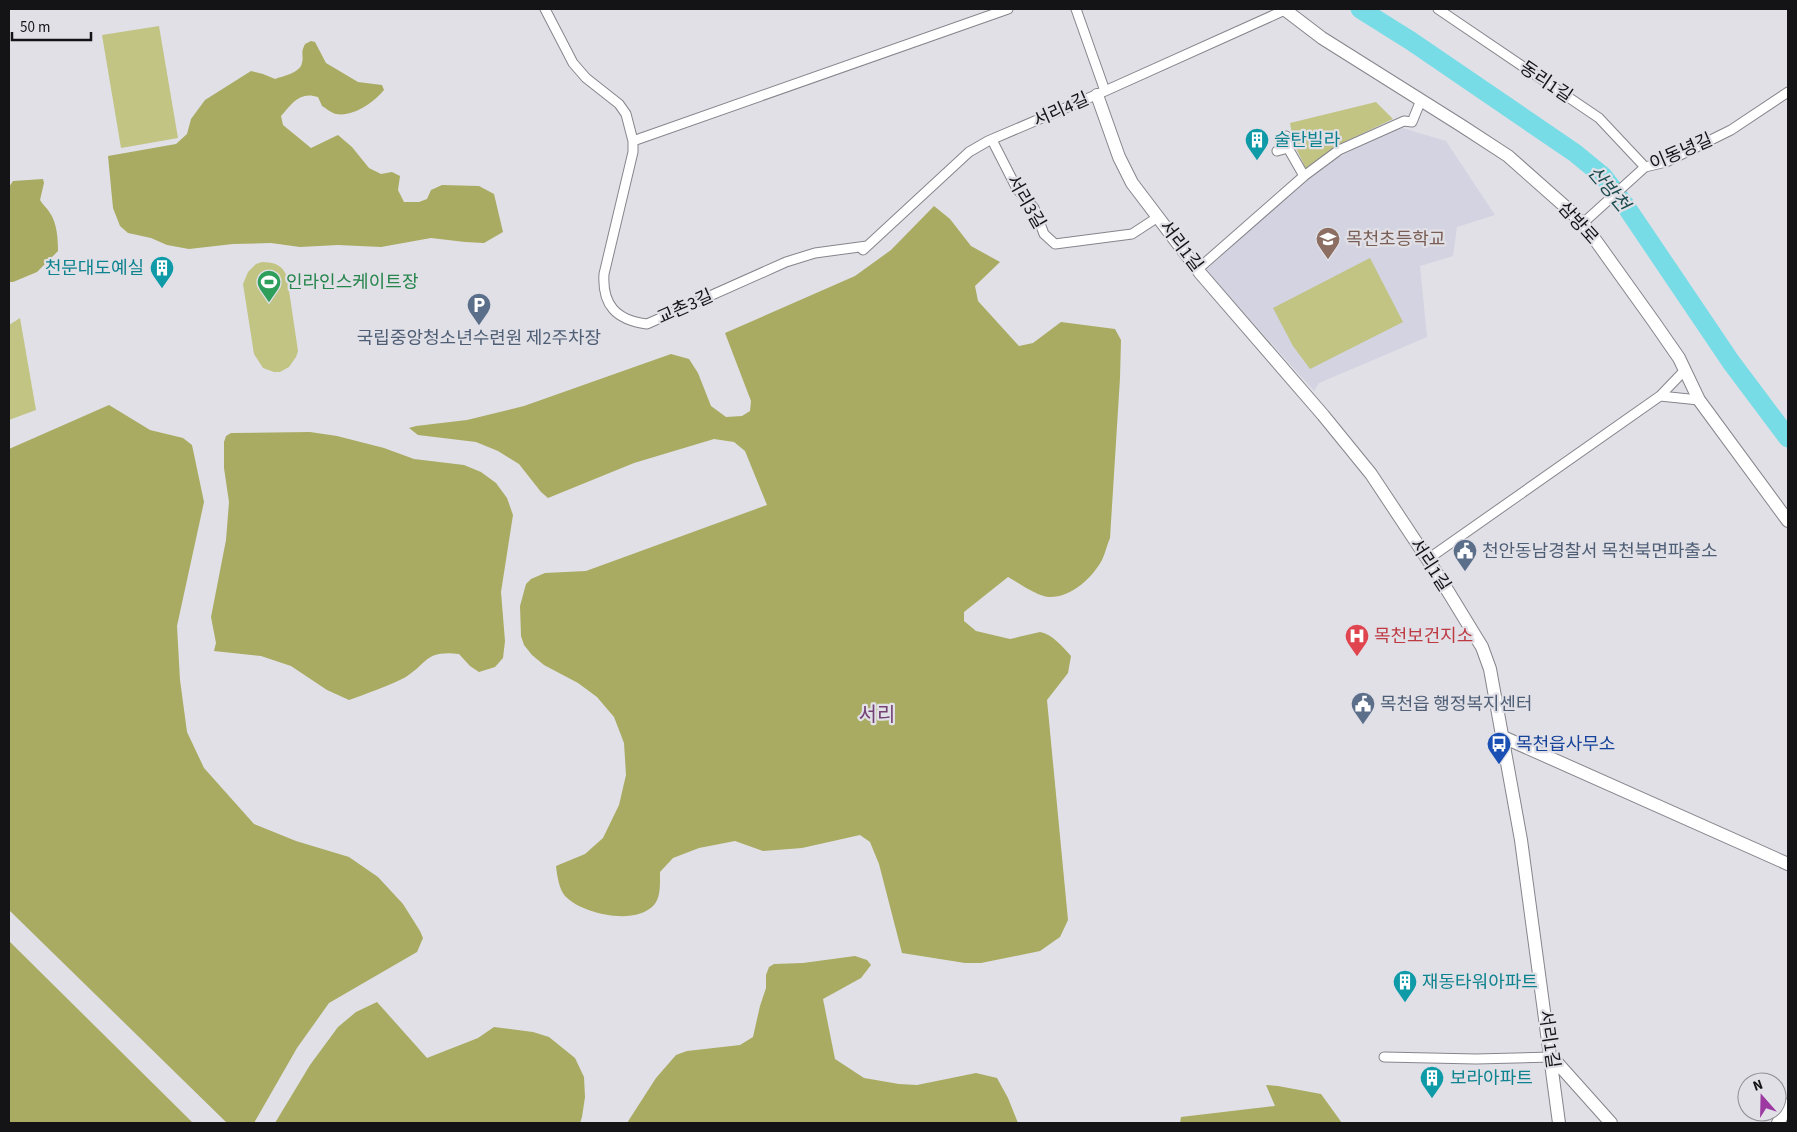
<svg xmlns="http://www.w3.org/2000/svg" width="1797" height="1132" viewBox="0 0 1797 1132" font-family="'Source Sans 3','Noto Sans KR',sans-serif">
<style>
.built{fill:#d3d3e1}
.green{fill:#c1c483}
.forest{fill:#a8ab61}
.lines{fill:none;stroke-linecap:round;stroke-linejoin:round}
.river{stroke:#77dce6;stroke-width:19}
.street-casing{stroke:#86858c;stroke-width:11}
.secondary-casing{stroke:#86858c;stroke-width:14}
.street{stroke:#fff;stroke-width:9}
.secondary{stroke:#fff;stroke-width:12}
.labels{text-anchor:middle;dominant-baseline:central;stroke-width:4.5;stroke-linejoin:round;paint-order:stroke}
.street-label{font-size:18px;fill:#141416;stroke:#e1e0e7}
.culture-label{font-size:18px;fill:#0d838f;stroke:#e1e0e7;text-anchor:start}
.education-label{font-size:18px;fill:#785e54;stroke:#e1e0e7;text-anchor:start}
.leisure-label{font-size:18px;fill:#27864d;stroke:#e1e0e7;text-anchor:start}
.service-label{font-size:18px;fill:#4e5e75;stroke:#e1e0e7;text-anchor:start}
.health-label{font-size:18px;fill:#be3a42;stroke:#e1e0e7;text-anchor:start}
.transit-label{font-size:18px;fill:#164399;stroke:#e1e0e7;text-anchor:start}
.water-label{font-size:19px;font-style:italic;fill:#1b4a4e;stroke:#e1e0e7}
.quarter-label{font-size:20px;fill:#744275;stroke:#e1e0e7}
</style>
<rect width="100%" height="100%" fill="#e1e0e7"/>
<path class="built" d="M1399 127 1446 141 1495 215 1457 227 1453 256 1420 266 1427 337 1319 383 1314 391 1206 270 1319 167Z"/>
<path class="green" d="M159 26 178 138 121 148 102 35Z
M1376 102 1393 119 1336 146 1306 169 1294 144 1290 123Z
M1370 258 1403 322 1310 369 1293 346 1273 308Z
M262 262C274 262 283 265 287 277L298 351 296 357 289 367 280 372H274L263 368 254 354 243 284 248 272 256 264Z
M20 318 36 410 9 420V325Z"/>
<path class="forest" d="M311 41 315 42 326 63 358 82 382 85 384 90C374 102 354 117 336 114 331 113 326 108 322 106L318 97C300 91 292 103 281 116L283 125 311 148 338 135 352 147 369 168 381 174 392 172 400 176 398 190 404 202H419L427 199 431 190 442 185 479 186 494 194 503 232 484 243 465 242 431 238 381 247 338 245 300 247 271 243 233 244 189 249 167 245 151 238 128 233 120 226 113 208 108 156 176 144 187 134 191 119 205 100 251 71 263 74 275 79C283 76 300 73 302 63 304 54 300 54 305 44Z
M43 179 44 183 40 200C43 205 47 208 50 213 57 223 58 239 58 251L37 272 13 282H9V187L13 181Z
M934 206 950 219 971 246 1000 262 975 286 978 301 1019 346 1033 343 1061 322 1115 329 1121 340 1120 378 1110 538C1107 545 1105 554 1102 560 1092 578 1072 597 1050 597 1038 597 1019 583 1008 577L964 612V621L976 631 1010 639 1040 632C1052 634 1063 647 1071 656L1068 673 1047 700 1068 920 1060 937 1040 951 981 963H965L902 953 879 864 870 842 860 835 802 848 763 851 735 841 699 848 673 858 660 872C660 883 661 897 654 905 635 926 582 914 565 896 559 889 557 875 556 866L585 854 603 838 619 805 626 775 624 743 614 717 597 697 578 683 544 665 532 655 524 645 521 636 520 606 526 584 531 579 545 573 586 571 767 505 745 451 734 442 714 439 634 463 548 498 541 492 519 464 498 451 476 442 418 435 409 428 416 426 467 420 524 406 671 354 689 359 698 373 711 406 726 417 742 416 750 411 751 401 725 333 855 276 891 250Z
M109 405 150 430 183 438 192 445 204 502 177 626 180 680 187 732 204 768 254 824 296 841 349 857 378 877 403 904 420 931 423 938 417 952 329 1003 297 1048 254 1123H227L9 910V449Z
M310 432 337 436 384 448 414 459 464 465 481 472 496 483 507 498 513 515 501 592 505 641 503 658 495 667 479 672 470 666 459 654C424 650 428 664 404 678 386 687 368 693 349 700L327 690 291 666 261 656 214 651 216 643 211 617 226 540 229 502 224 468V442L226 436 231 433Z
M9 941 193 1123H9Z
M855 956 867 960 871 965 861 978 823 999 835 1059 864 1078 899 1084 917 1085 976 1073 997 1078 1008 1098 1018 1123H627L656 1078 676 1055 687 1051 740 1045 753 1037 760 1006 766 988V975L769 967 774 964 803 963Z
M377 1002 427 1058 478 1038 494 1027 533 1032 549 1037 575 1058 584 1077 585 1097 582 1117 580 1123H275L310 1065 338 1027 356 1012Z
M1266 1085 1278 1086 1321 1094 1342 1123H1180L1181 1117 1275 1106Z"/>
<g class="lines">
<path class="river" d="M1360 9 1411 41 1575 153 1603 176 1625 205 1731 362 1788 438"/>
<defs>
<path id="street" d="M545 9 573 63 586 78 619 104 626 114 633 141V152L604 274C602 305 616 320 647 324L786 262 815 253 867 246
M1076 9 1105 91
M1438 9 1599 118 1645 167
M1286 136 1288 148 1304 176
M992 140 1017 189 1034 208 1044 234 1055 244 1132 234 1158 217
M633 141 1008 9
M1277 151 1288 148
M1582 224 1645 167 1666 162 1731 130 1788 92
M863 250 969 152 988 141 1105 91 1285 10
M1198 269 1304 176 1339 150 1404 121 1412 122 1421 100
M1660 396 1699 400
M1428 559 1660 396 1684 371
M1384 1057 1476 1059 1552 1057"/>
<path id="secondary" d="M1284 9 1322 38 1462 126 1508 156 1569 210 1586 227 1654 322 1679 358 1699 400 1788 521
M1097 95 1119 157 1132 183 1201 274 1323 415 1371 474 1438 575 1482 647 1490 669 1521 840 1559 1123
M1503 737 1788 864
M1552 1057 1611 1123
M1778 1123 1788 1105"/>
</defs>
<use href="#street" class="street-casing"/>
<use href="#secondary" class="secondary-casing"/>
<use href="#street" class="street"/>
<use href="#secondary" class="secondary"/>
</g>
<defs>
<symbol id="building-pin" viewBox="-11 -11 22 30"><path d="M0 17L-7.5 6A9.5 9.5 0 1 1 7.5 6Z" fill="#0f9aa8" stroke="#e1e0e7"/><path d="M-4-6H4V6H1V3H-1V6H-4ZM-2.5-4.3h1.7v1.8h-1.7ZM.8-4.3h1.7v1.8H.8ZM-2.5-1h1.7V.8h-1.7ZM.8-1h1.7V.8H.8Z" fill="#fff"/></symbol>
<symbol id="school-pin" viewBox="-11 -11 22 30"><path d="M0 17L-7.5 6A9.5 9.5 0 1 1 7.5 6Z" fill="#8d6e63" stroke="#e1e0e7"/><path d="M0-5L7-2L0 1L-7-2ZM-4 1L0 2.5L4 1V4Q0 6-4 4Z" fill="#fff"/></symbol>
<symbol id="stadium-pin" viewBox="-11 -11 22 30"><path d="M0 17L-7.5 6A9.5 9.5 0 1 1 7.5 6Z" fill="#2e9e5b" stroke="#e1e0e7"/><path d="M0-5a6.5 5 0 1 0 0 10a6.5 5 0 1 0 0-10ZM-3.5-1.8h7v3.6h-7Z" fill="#fff"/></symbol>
<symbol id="parking-pin" viewBox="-11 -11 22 30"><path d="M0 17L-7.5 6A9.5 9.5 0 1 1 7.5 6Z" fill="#5c6f8a" stroke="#e1e0e7"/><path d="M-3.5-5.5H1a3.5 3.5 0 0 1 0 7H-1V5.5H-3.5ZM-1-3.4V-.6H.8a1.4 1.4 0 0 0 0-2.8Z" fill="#fff"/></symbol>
<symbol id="civic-pin" viewBox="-11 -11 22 30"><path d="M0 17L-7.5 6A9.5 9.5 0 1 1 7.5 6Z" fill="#5c6f8a" stroke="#e1e0e7"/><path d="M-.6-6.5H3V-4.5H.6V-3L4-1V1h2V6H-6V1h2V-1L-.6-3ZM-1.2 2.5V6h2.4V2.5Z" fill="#fff"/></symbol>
<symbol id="hospital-pin" viewBox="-11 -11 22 30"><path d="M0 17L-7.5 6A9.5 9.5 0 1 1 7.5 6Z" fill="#e0444e" stroke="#e1e0e7"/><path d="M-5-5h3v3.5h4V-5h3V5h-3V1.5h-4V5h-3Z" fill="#fff"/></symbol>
<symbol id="bus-pin" viewBox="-11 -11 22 30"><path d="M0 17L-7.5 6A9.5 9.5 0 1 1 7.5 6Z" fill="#1a4fb4" stroke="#e1e0e7"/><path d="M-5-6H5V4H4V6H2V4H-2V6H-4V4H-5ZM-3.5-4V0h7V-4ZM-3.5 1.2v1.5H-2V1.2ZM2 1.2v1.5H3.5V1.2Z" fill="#fff"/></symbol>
</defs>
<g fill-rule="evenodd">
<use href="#building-pin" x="1243" y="126" width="28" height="38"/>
<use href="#school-pin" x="1314" y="225" width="28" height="38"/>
<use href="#building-pin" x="148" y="254" width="28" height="38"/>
<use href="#stadium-pin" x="255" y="268" width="28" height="38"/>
<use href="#parking-pin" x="465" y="291" width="28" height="38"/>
<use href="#civic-pin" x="1451" y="537" width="28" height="38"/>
<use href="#hospital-pin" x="1343" y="622" width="28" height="38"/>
<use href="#civic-pin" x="1349" y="690" width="28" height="38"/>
<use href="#bus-pin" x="1485" y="730" width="28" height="38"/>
<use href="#building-pin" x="1391" y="968" width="28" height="38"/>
<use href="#building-pin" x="1418" y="1064" width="28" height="38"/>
</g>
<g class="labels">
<g class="street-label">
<text transform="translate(1546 82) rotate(34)">동리1길</text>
<text transform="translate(1061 110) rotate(-24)">서리4길</text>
<text transform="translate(1681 152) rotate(-23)">이동녕길</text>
<text transform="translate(1026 202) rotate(60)">서리3길</text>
<text transform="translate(1578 223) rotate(48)">삼방로</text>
<text transform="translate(1181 246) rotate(53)">서리1길</text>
<text transform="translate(685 307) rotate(-24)">교촌3길</text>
<text transform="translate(1430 565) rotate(57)">서리1길</text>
<text transform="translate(1549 1039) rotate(82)">서리1길</text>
</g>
<g class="culture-label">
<text x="1274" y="140">술탄빌라</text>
<text x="144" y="268" text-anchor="end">천문대도예실</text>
<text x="1422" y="982">재동타워아파트</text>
<text x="1450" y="1078">보라아파트</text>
</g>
<g class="education-label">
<text x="1346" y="239">목천초등학교</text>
</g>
<g class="leisure-label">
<text x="286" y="282">인라인스케이트장</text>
</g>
<g class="service-label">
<text x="479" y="338" text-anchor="middle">국립중앙청소년수련원 제2주차장</text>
<text x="1482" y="551">천안동남경찰서 목천북면파출소</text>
<text x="1380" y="704">목천읍 행정복지센터</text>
</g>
<g class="health-label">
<text x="1374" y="636">목천보건지소</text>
</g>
<g class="transit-label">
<text x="1516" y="744">목천읍사무소</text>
</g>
<g class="water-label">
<text transform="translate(1608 189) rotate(50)">산방천</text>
</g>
<g class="quarter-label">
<text x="877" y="715">서리</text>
</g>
</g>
<rect width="1797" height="1132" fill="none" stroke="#141416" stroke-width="20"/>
<g transform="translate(1762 1097) rotate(340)"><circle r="24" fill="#e1e0e7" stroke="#8f8e93"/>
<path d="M0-4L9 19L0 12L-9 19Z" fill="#9c3aa1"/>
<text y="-8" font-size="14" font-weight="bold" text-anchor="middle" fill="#141416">N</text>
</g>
<path d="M12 32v8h79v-8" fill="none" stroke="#141416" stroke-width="2.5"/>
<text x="20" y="32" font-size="15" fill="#141416" stroke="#e1e0e7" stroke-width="4" paint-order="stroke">50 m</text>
</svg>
